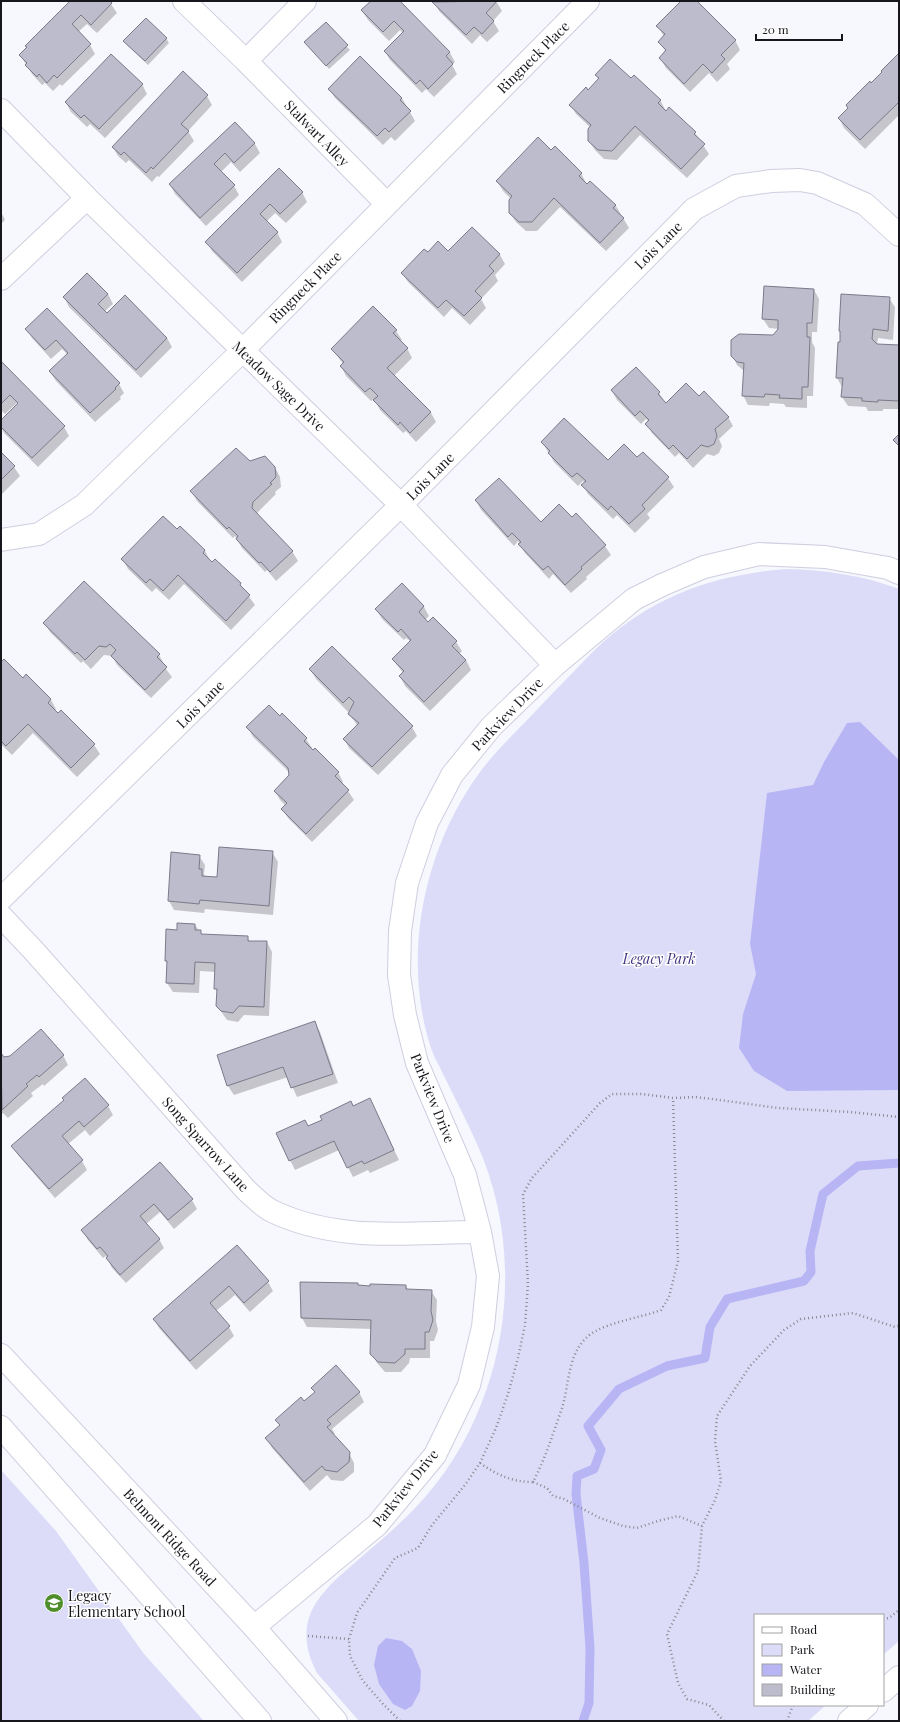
<svg xmlns="http://www.w3.org/2000/svg" width="900" height="1722" viewBox="0 0 900 1722" font-family="'Playfair Display',serif">
<style>
.green{fill:#dcdcf8}
.water{fill:#b8b5f5}
.shadow{fill:#0003}
.lines{fill:none;stroke-linecap:round;stroke-linejoin:round}
.stream{stroke:#b8b5f5;stroke-width:9}
.building{fill:#bcbccd;stroke:#7a7a89}
.minor-casing{stroke:#cecedf;stroke-width:24}
.major-casing{stroke:#cecedf;stroke-width:24}
.path{stroke:#898990;stroke-width:2.5;stroke-dasharray:1 3;stroke-linecap:butt}
.minor{stroke:#fff;stroke-width:22}
.major{stroke:#fff;stroke-width:22}
.labels{text-anchor:middle;dominant-baseline:central;stroke-width:3;stroke-linejoin:round;paint-order:stroke}
.street-label{font-size:14px;fill:#16161c;stroke:#fff}
.park-label{font-size:14px;font-style:italic;fill:#413680;stroke:#fff}
.poi-label{font-size:14px;fill:#16161c;stroke:#fff;text-anchor:start}
</style>
<rect width="100%" height="100%" fill="#f7f7fe"/>
<path class="green" d="M785 569C825 570 862 575 899 589V1641L883 1655V1615H755V1705H826L808 1721H359L317 1673C287 1615 326 1588 366 1553 387 1535 408 1517 426 1496 453 1465 474 1427 487 1388 514 1310 511 1219 477 1144 467 1121 455 1099 444 1076 440 1067 435 1059 432 1051 400 958 424 845 483 768 503 743 527 721 549 697 567 679 584 660 602 643 656 595 715 575 785 569Z
M1 1470 56 1531 144 1654 204 1721H1Z"/>
<path class="water" d="M860 722 899 760V1090L787 1091 754 1071 739 1048 743 1014 756 974 750 944 767 793 813 785 824 762 847 723Z
M386 1638 402 1641 412 1649 421 1671 420 1691 412 1706 405 1710 393 1704 379 1684 374 1665 378 1646Z"/>
<path class="shadow" d="M72 1H109L117 13 97 33 87 24 78 32 90 45 95 54 62 86 60 84 53 91 45 83 42 85 32 74 20 55 27 48 26 46Z
M372 1H399L450 53 455 62 452 65 457 74 434 97 426 89 422 93 390 60 385 51 403 34 400 30 389 41 368 20 362 11Z
M434 1H496L502 11 493 21 499 31 487 42 480 35 472 44 439 11Z
M682 1H695L735 40 740 50 727 64 730 69 717 82 709 73 690 92 666 68 660 58 666 52 659 42 664 37 658 26Z
M326 24 350 50 329 69 305 42Z
M166 38 169 43 148 65 127 45 125 41Z
M899 54V115L865 149 844 128 839 118Z
M596 75 631 80 660 100 666 111 695 133 709 154 687 178 640 135 617 160 604 159 595 150 589 141 591 128 576 114 571 105 588 91 599 80Z
M142 84 147 94 105 138 90 124 87 127 71 112 66 103Z
M329 89 402 98 415 121 395 141 391 137 383 145 335 98Z
M207 96 212 105 188 131 194 141 159 177 157 176 152 182 129 160 126 163 118 156 113 147Z
M235 123 255 144 260 153 240 172 231 162 221 172 234 186 239 195 206 226 175 194 170 184Z
M552 151 581 173 587 185 590 182 616 206 629 228 606 251 560 207 537 231H526L516 222 510 213 511 199 503 191 497 181Z
M279 169 302 192 307 202 286 223 275 213 266 222 277 232 282 242 242 282 212 251 207 242Z
M1 212 5 220 1 224Z
M472 228 500 255 505 264 495 275 498 281 481 299 486 308 470 325 452 308 444 317 408 282 402 273 428 253 448 252Z
M814 290 819 299 817 332H812V342L815 348 813 396H807V408L786 407 784 404 770 403 769 406 748 405 743 395 744 371 737 365 732 355 773 336 779 329 769 328 763 319Z
M108 294 113 304 104 312 167 338 172 347 141 378 69 307 64 297Z
M889 298 895 307 893 340 878 338 877 345 899 346V409H883V411H868L866 407 848 406 842 397V387L837 378 841 344V334L840 331Z
M373 308 396 331 402 340 400 341 407 348 412 358 394 376 431 413 436 422 416 442 406 431 403 433 380 410 374 399 371 401 346 376 341 366 343 364 332 349Z
M47 309 119 384 124 393 120 397 121 399 95 422 56 381 50 372 68 355 62 349 51 359 32 338 27 329Z
M1 362 64 427 69 436 38 467 4 433 1 427V421L20 402 19 401 5 414 1 410Z
M612 391 659 393 666 404 699 398 728 417 733 426 719 439 722 446 719 453 714 456 707 454 693 468 679 453 675 457 652 433 647 424 649 422 646 419 641 424 617 400Z
M542 442 608 462 637 459 643 454 668 478 674 487 647 514 650 518 635 533 617 515 613 519 588 494 583 485 585 483 583 481 578 486 554 462Z
M1 454 14 467 20 476 1 495Z
M249 462 275 467 280 477 281 487 275 492 276 494 258 512 257 515 292 551 298 561 276 581 267 570 265 572 242 548 235 536 233 538 197 501 192 492Z
M476 500 541 523 572 519 605 546 611 555 586 577 587 579 571 593 553 574 549 579 525 553 518 541 514 546 481 510Z
M180 527 205 551 210 560 209 561 240 584 255 605 231 630 184 584 169 600 156 588 152 592 128 569 123 560Z
M402 584 424 607 429 616 425 620 428 623 433 618 456 642 462 651 459 654 466 660 471 670 430 711 405 686 400 676 403 673 393 660 411 642 406 638 404 640 382 619 376 609Z
M45 623 159 655 164 664 163 665 172 677 151 698 117 665 112 656 104 655 91 669 83 661 81 663 50 632Z
M1 663 23 679 26 675 51 700 56 709 54 711 58 714 61 711 94 745 100 754 77 777 33 733 12 755 1 744Z
M310 669 412 727 417 736 378 775 349 748 344 739 357 725 349 714 351 709 348 712 316 679Z
M282 715 306 739 312 748 310 749 338 772 343 782 341 784 348 791 354 800 312 842 288 818 282 809 286 806 280 800 275 791 290 775V773L253 737 248 728 280 717Z
M272 852 278 862 273 915 205 909 204 913 174 910 169 901 199 856 205 865 204 874 206 877 218 878Z
M195 925 202 935 247 937 250 942H267L272 952 269 1016 244 1015 238 1022 227 1020 217 1006 218 993 215 988 216 972 200 971 199 993 173 992 167 983 168 964 166 961 178 931Z
M315 1023 320 1032 338 1083 297 1097 288 1077 234 1095 228 1086 218 1056Z
M1 1055 4 1058 63 1055 68 1065 44 1086 43 1084 31 1093 33 1096 8 1118 3 1113 1 1116Z
M370 1099 399 1160 370 1173 368 1170 353 1177 339 1150 295 1170 277 1134 309 1127Z
M108 1106 113 1115 90 1136 85 1130 68 1144 82 1161 87 1170 55 1198 18 1155 12 1146Z
M160 1163 192 1200 197 1209 174 1229 160 1212 146 1224 159 1239 164 1248 126 1283 112 1268 106 1256 103 1258 88 1240 82 1230Z
M236 1246 268 1282 273 1291 250 1312 235 1295 216 1311 229 1327 234 1336 196 1370 159 1328 154 1319Z
M301 1283 357 1284 359 1286H406L408 1290 431 1291 437 1300 436 1321 438 1330 434 1341H430V1358H410L409 1363 401 1372H385L377 1363 371 1353 372 1329 307 1327 302 1318Z
M312 1388 359 1392 364 1402 332 1429 335 1434 333 1435 349 1453 354 1463V1472L343 1481 331 1480 327 1475 310 1491 272 1448 267 1438 280 1426 277 1420 304 1402 315 1393Z"/>
<g class="lines">
<path class="stream" d="M583 1721 589 1703 590 1648 584 1563 576 1494 577 1476 594 1469 601 1450 588 1426 619 1389 667 1366 705 1358 710 1327 727 1299 804 1281 811 1272 810 1251 823 1194 858 1166 899 1163"/>
</g>
<path class="building" d="M70 1H110L112 3 91 25 81 15 72 24 91 44 57 78 54 75 47 83 39 74 37 77 25 65 27 63 19 55 27 47 25 46Z
M371 1H400L450 52 446 56 453 64 428 89 420 80 416 84 384 51 404 31 394 21 383 32 361 10Z
M497 1 486 13 494 21 482 34 474 27 466 35 432 2Z
M681 1H697L736 40 721 55 725 59 712 73 703 64 684 84 659 58 666 50 658 42 665 34 656 26Z
M146 18 167 38 145 61 123 41Z
M326 22 348 45 326 66 304 42Z
M899 53V102L860 140 838 118 848 108 846 105 870 81 871 83 882 72 881 71Z
M111 54 143 84 99 129 84 115 81 118 65 102Z
M360 56 402 98 400 100 411 111 389 132 385 128 377 136 328 89Z
M610 59 631 78 634 75 661 100 658 103 666 111 669 107 696 132 694 134 705 144 681 169 635 126 612 151 598 150 588 141V129L591 125 569 105 586 87 588 90 599 78 595 75Z
M183 71 208 95 181 124 189 131 153 169 151 167 146 173 124 152 121 155 112 147Z
M235 122 255 143 234 163 225 153 214 164 235 185 200 218 169 184Z
M538 137 551 150 555 146 582 173 579 176 587 184 590 181 616 205 613 208 624 218 600 243 554 198 532 222H519L509 213V200L512 196 496 181Z
M279 168 303 192 280 214 270 204 260 214 278 232 237 273 205 242Z
M472 227 500 254 489 266 494 271 475 291 482 298 464 316 446 300 438 308 401 273 424 249 428 252 438 241 448 251Z
M87 273 108 294 98 304 107 313 125 295 167 338 136 370 63 297Z
M764 286 814 289 812 323H807V337H810L808 387H802V399L779 398 780 395 765 394 764 397 742 396 744 363 737 362 731 356V340L739 334 773 335 778 329V320L762 319Z
M841 294 890 297 888 331 873 329 872 339 877 344 899 345V401L878 400V402L862 401V398L841 397 843 378H836L838 342H840V331H839Z
M373 306 397 330 393 333 408 348 387 368 431 412 410 433 400 422 398 425 373 400 378 396 370 388 365 392 340 366 344 362 331 349Z
M47 308 120 383 115 388 116 389 90 413 49 371 68 353 56 340 45 350 25 329Z
M1 361 65 426 32 458 1 427V420L18 403 10 395 1 404Z
M636 367 660 392 658 394 666 403 686 383 699 396 704 391 729 417 715 429 717 436 714 444 708 447 701 445 687 459 673 445 669 449 645 424 649 420 640 411 635 416 611 390Z
M564 418 608 460 624 444 637 457 643 452 669 477 642 505 645 509 629 524 611 506 608 510 581 485 586 481 577 473 572 477 548 453 550 451 541 442Z
M899 434V446L893 440Z
M236 448 250 461 265 456 275 467 276 477 270 483 272 484 253 502 252 508 293 551 270 572 261 562 259 563 236 539 238 536 229 527 227 529 190 491Z
M1 452 15 466 1 480Z
M499 478 541 522 559 504 572 517 576 513 606 545 581 567 582 569 565 585 548 566 543 570 518 544 521 542 512 533 508 537 475 500Z
M163 516 177 529 180 526 205 550 203 553 212 562 215 559 241 583 240 585 250 595 226 621 178 575 163 591 150 579 146 583 121 559Z
M84 581 160 654 157 657 167 667 145 690 111 656 116 650 110 644 106 647 99 646 85 660 77 652 75 654 43 623Z
M402 583 424 606 419 612 428 622 433 617 457 641 452 646 466 660 424 702 399 676 404 671 392 659 411 640 401 629 398 632 375 609Z
M332 646 413 726 372 767 343 739 359 723 348 714 354 702 349 697 343 703 309 669Z
M4 659 23 678 26 674 51 699 48 703 58 713 61 710 95 744 71 768 28 724 6 746 1 741V662Z
M269 705 280 716 282 713 307 738 304 741 313 750 315 748 339 772 335 776 349 790 306 834 281 809 287 803 274 791 289 775 288 768 246 727Z
M219 847 273 851 269 906 200 900 199 904 168 901 171 852 200 855 199 869H202V876L217 877Z
M177 923 195 924V930H201V934L248 936V941H267L264 1007 239 1006 233 1013 221 1011 216 1006 217 989H214L215 963 195 962 194 984 166 983 167 961H165L166 929 177 930Z
M315 1021 333 1074 291 1088 283 1067 227 1086 217 1055Z
M41 1029 64 1055 39 1077 37 1075 26 1084 28 1086 2 1110 1 1053 4 1057 10 1056Z
M85 1078 109 1105 84 1127 79 1121 62 1136 83 1160 49 1189 11 1146 64 1100 62 1098Z
M370 1098 394 1150 364 1164 362 1161 347 1168 334 1141 289 1161 276 1133 305 1120 308 1126 322 1120 320 1116 351 1101 353 1106Z
M160 1162 193 1199 168 1220 154 1204 140 1216 160 1239 120 1275 106 1258 108 1256 100 1247 97 1249 81 1230Z
M237 1245 269 1281 244 1303 229 1286 210 1303 230 1326 190 1361 153 1319Z
M300 1282 358 1283V1285L370 1286V1284L406 1285V1289L432 1290 431 1311 433 1320 429 1332H425V1349H405V1354L395 1363 378 1362 370 1354 371 1320 301 1318Z
M336 1365 360 1392 327 1420 331 1424 327 1427 350 1452 349 1462 337 1472 325 1470 322 1466 304 1482 265 1438 280 1425 275 1420 301 1397 304 1401 315 1392 311 1388Z"/>
<g class="lines">
<defs>
<path id="minor" d="M184 1 246 61 387 204
M246 61 305 1
M1 110 87 198 401 505 555 665
M1 279 87 198
M1 540 39 534 84 505 243 350 588 1
M1 899 401 505 694 209 736 186 771 181 800 180 817 183 865 204 899 235
M1 916 34 951 246 1190C254 1197 263 1207 272 1211 338 1243 409 1232 480 1232
M254 1627 377 1525 435 1455 469 1385 483 1327 488 1276 480 1232 465 1175 417 1063 405 1015 399 975 400 931 407 883 427 823 452 775 491 727 555 665 634 599 662 585 704 567 759 554 825 557 888 568 899 573
M883 1691 899 1677
M849 1721 867 1705"/>
<path id="major" d="M1 1355 254 1627 336 1721
M1 1427 260 1721"/>
</defs>
<use href="#minor" class="minor-casing"/>
<use href="#major" class="major-casing"/>
<path class="path" d="M480 1463C497 1475 512 1482 533 1482 545 1459 553 1434 562 1408 570 1383 567 1348 594 1332 613 1321 640 1318 661 1310L669 1297 678 1261 673 1098
M533 1482 547 1488 553 1496 564 1499 600 1518 623 1526 637 1528 658 1521 678 1516 702 1526
M883 1619 889 1618 899 1610
M308 1636 349 1639
M400 1721 383 1704 363 1681 350 1656 349 1639 357 1613 395 1558 418 1548 432 1525 465 1485 480 1463 496 1428 508 1394 518 1358 525 1325 528 1284 523 1194 532 1178 600 1103 612 1094H642L673 1098 695 1097 712 1099 778 1108 850 1112 899 1117
M724 1721 709 1705 687 1699 678 1683 667 1634 698 1571 702 1526 715 1500 721 1481 715 1441 717 1416 750 1366 784 1330 801 1319 853 1313 895 1327 899 1326
M787 1721 793 1705"/>
<use href="#minor" class="minor"/>
<use href="#major" class="major"/>
</g>
<defs>
<symbol id="school-disc" viewBox="-11 -11 22 22"><circle r="9.5" fill="#508e2d" stroke="#fff"/><path d="M0-5L7-2L0 1L-7-2ZM-4 1L0 2.5L4 1V4Q0 6-4 4Z" fill="#fff"/></symbol>
</defs>
<g fill-rule="evenodd">
<use href="#school-disc" x="43" y="1592" width="22" height="22"/>
</g>
<g class="labels">
<g class="street-label">
<text transform="translate(533 57) rotate(-45)">Ringneck Place</text>
<text transform="translate(317 133) rotate(46)">Stalwart Alley</text>
<text transform="translate(658 245) rotate(-45)">Lois Lane</text>
<text transform="translate(305 287) rotate(-45)">Ringneck Place</text>
<text transform="translate(279 386) rotate(44)">Meadow Sage Drive</text>
<text transform="translate(430 476) rotate(-45)">Lois Lane</text>
<text transform="translate(200 704) rotate(-45)">Lois Lane</text>
<text transform="translate(507 714) rotate(-46)">Parkview Drive</text>
<text transform="translate(433 1098) rotate(68)">Parkview Drive</text>
<text transform="translate(206 1144) rotate(48)">Song Sparrow Lane</text>
<text transform="translate(405 1488) rotate(-51)">Parkview Drive</text>
<text transform="translate(170 1537) rotate(47)">Belmont Ridge Road</text>
</g>
<g class="park-label">
<text x="659" y="958">Legacy Park</text>
</g>
<g class="poi-label">
<text x="68" y="1595">Legacy<tspan x="68" dy="16">Elementary School</tspan></text>
</g>
</g>
<rect width="900" height="1722" fill="none" stroke="#16161c" stroke-width="4"/>
<rect x="754" y="1614" width="130" height="92" fill="#ffffff" stroke="#a2a2a4"/>
<rect x="762" y="1627" width="20" height="6" fill="#ffffff" stroke="#a2a2a4"/>
<text x="790" y="1634" font-size="12" fill="#16161c">Road</text>
<rect x="762" y="1644" width="20" height="12" fill="#dcdcf8" stroke="#a2a2a4"/>
<text x="790" y="1654" font-size="12" fill="#16161c">Park</text>
<rect x="762" y="1664" width="20" height="12" fill="#b8b5f5" stroke="#a2a2a4"/>
<text x="790" y="1674" font-size="12" fill="#16161c">Water</text>
<rect x="762" y="1684" width="20" height="12" fill="#bcbccd" stroke="#a2a2a4"/>
<text x="790" y="1694" font-size="12" fill="#16161c">Building</text>
<path d="M756 34v6h86v-6" fill="none" stroke="#16161c" stroke-width="2"/>
<text x="762" y="34" font-size="12" fill="#16161c" stroke="#ffffff" stroke-width="3" paint-order="stroke">20 m</text>
</svg>
